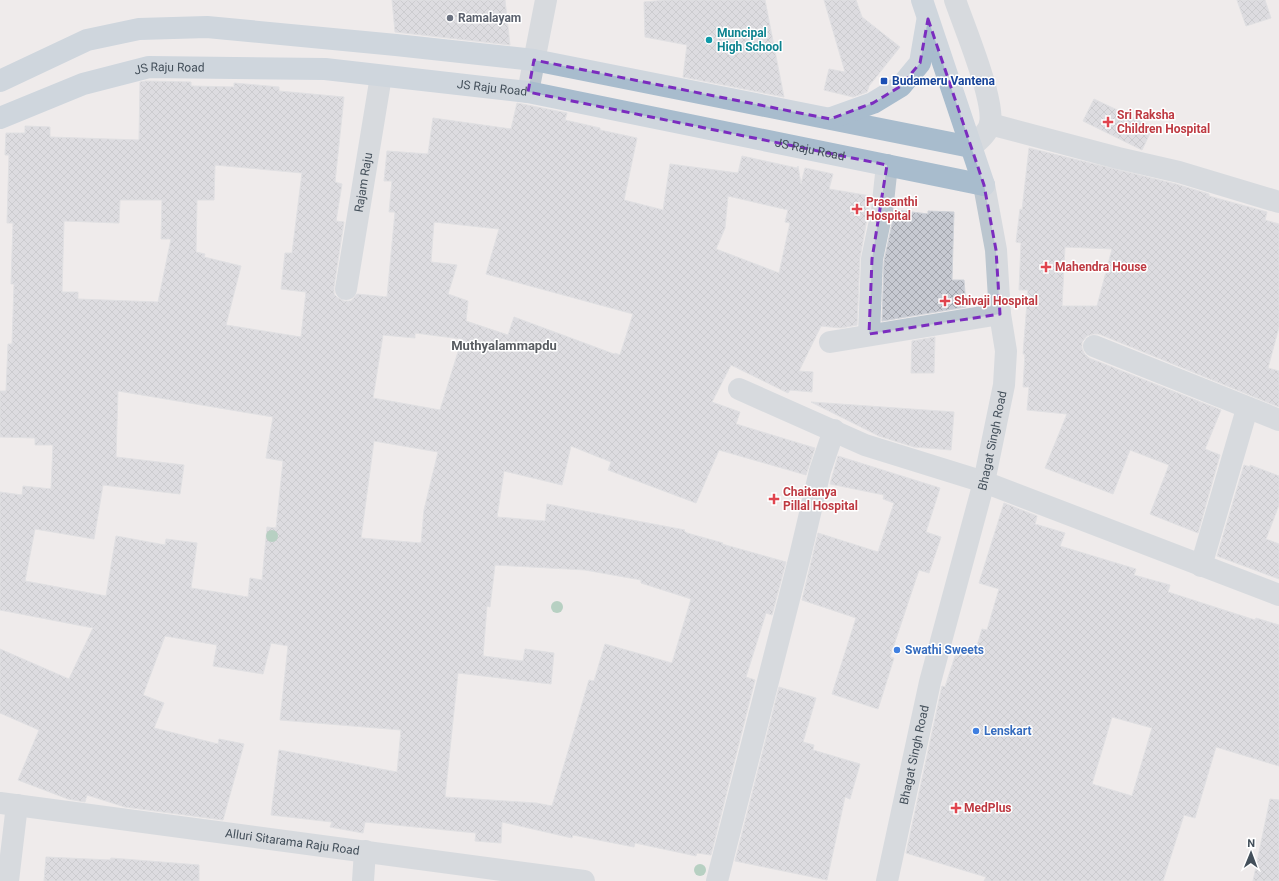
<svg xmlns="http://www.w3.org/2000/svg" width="1279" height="881" viewBox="0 0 1279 881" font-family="Roboto,sans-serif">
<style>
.building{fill:url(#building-cross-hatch);stroke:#cfd2d8;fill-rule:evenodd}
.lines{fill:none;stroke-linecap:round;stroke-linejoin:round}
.minor{stroke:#bbc6cf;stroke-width:22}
.major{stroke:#a8bccd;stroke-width:22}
.tree{fill:#74af90}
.marked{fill:none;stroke:#7b2cbf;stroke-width:3;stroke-dasharray:8 5;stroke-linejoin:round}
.worship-dot{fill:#6b7280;stroke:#fff;stroke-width:1.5}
.culture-dot{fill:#0f9aa8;stroke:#fff;stroke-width:1.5}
.transit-dot{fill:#1a4fb4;stroke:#fff;stroke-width:1.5}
.health-dot{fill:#e0444e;stroke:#fff;stroke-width:1.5}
.shop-dot{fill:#3f7fe0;stroke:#fff;stroke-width:1.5}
.labels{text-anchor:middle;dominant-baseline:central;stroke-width:3;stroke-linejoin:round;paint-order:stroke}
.worship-label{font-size:12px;font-weight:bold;fill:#5b616d;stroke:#fff;text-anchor:start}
.culture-label{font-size:12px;font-weight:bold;fill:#0d838f;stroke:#fff;text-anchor:start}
.street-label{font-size:12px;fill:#434f5a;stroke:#fff}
.transit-label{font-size:12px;font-weight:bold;fill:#164399;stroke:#fff;text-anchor:start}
.health-label{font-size:12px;font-weight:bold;fill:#be3a42;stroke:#fff;text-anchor:start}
.shop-label{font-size:12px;font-weight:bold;fill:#366cbe;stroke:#fff;text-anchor:start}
.neighbourhood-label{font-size:13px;font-weight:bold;fill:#585c61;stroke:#fff}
</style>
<defs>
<pattern id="building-cross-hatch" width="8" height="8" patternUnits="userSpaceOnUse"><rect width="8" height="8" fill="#c7cad2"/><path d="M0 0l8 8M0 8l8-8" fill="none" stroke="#a3a6ad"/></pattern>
</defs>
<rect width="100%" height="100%" fill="#efebeb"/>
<path class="building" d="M392 0H505L510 45 395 32Z
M666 0H765L784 97 683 77 687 45 645 37 644 2Z
M824 0H856L862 17 900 47 869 86 867 92 853 97 824 90 829 69 845 72Z
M1237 0H1265L1271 18 1246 26Z
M146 81 191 82V86L234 87V83L279 87V91L344 97 335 182 342 184 336 221 344 222 334 287V294L338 298 344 301H351L357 294 387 297 395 212H389L392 181H384L387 151 428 154 433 118 511 129 517 103 567 113 565 120 600 128V130L637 138 624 200 663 210 670 164 738 173 742 156 797 168 798 166 801 184 805 168 833 174 829 189 871 196 860 258 857 325 841 328 821 326 799 371 813 372 812 392 790 390 788 393 731 365 712 402 740 412 736 424 815 448 806 475 719 450 696 503 608 470 611 462 571 446 562 485 504 471 497 517 545 521 547 504 685 530 684 531 687 533 723 543 722 544 786 562 772 615 766 613 746 677 755 680 711 855 697 853 696 856 635 843 634 847 573 835 572 838 502 822 501 843 475 841 476 833 365 822 363 833 330 827 332 822 271 815 279 750 397 772 401 730 280 720 288 646 271 643 263 674 213 666 217 645 165 636 143 695 164 703 154 728 218 744 219 739 244 744 223 820 125 807 87 795 85 802 68 799 18 780 39 730 0 713V649L69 679 93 628 0 610V492L22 495 23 486 51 489 53 445H35V438L0 437V391H6L8 344H12L14 284H11L13 223H7L9 155H5L6 133H25V126L50 127V137L139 140 140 82ZM215 165 302 173 292 253H285L281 289 306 292 301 337 226 325 241 266 204 257 205 254 196 252 197 200H214ZM728 196 788 210 785 222 790 223 779 273 716 249 725 228ZM120 200H162L161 239H171L158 302 78 299V292H62L64 221 119 223ZM434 222 499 229 486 274 633 314 620 355 615 353 614 354 514 317 508 335 466 321 468 301 448 294 457 265 431 262ZM415 333 462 339 440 410 373 398 383 335 415 338ZM118 391 273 417 266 458 283 461 276 528 267 527 262 580 250 578 248 597 191 588 197 543 166 539 165 545 116 536 106 596 25 581 35 529 94 539 103 485 180 494 184 465 116 457ZM374 441 438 452 424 510 421 543 361 538ZM495 565 585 570 641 580V583L691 599 672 663 605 644 594 681 589 680 552 806 536 803 445 797 458 673 551 684 554 653 525 649 523 661 483 656 487 606 490 607Z
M1094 99 1153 127 1142 150 1083 121Z
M1029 148 1176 184 1209 194V196L1267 212 1265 220 1279 224V327L1268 368 1279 371V407L1099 334H1093L1087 336 1082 342V348L1084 353 1089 358 1221 410 1205 449 1220 455 1198 533 1150 514 1169 465 1130 450 1113 494 1045 468 1067 414 1027 410 1029 387H1023L1025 354H1023L1028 290H1019L1021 243 1016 242 1020 209 1022 210ZM1065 247 1112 249 1097 306H1062Z
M895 210 928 214V211L954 212 952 280H964L966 307 882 321 884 261Z
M935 337 934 373H911L912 341Z
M811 402 954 412 951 450 914 447 879 436Z
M838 456 940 488 926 532 941 537 929 573 919 570 890 657 894 658 878 709 832 694 856 618 802 600 818 533 878 552 894 503 883 499 884 495 830 484Z
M1244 465 1250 467V465L1279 476V505L1266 539 1279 544V579L1217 556Z
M1004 503 1037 516 1035 524 1065 533 1060 546 1136 569 1134 575 1170 585 1168 592 1255 620 1256 618 1279 625V766L1216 747 1195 818 1184 815 1163 881H984L986 877 906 853 942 686 945 687 957 650 974 656 982 629 987 630 999 589 979 583ZM1112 717 1152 728 1132 796 1092 784Z
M779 687 816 698 803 742 814 745 813 750 860 764 850 799 845 797 827 880 735 861Z
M1270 799 1279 800V881H1253Z
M46 857 110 860 111 858 199 865V881H44Z"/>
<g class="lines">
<g class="minor">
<path d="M955 0C964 26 995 100 990 124 988 133 978 141 971 147"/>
<path d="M528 92 546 0"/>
<path d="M990 124 1118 158 1179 172 1279 202"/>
<path id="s1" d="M346 289 381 76"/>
<path d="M869 334 872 259 882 211 887 165"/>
<path d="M830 342 1000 314"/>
<path d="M1094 346 1279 420"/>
<path d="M739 389 865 445 984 482 1279 595"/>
<path d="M1201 566 1247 409"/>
<path id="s2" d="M0 803 584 881"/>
<path d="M8 881 17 805"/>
<path d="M363 881 365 851"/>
<path d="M717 881 800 556 820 471 834 430"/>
<path id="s3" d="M887 881 930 682 984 482 1004 385 1006 351 1000 314 996 250 984 185"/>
</g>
<g class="major">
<path d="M922 0 984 185"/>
<path d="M0 81 87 40 139 29 207 27 396 45 534 60 971 147"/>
<path id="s4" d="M0 118 83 84 149 67 325 69 528 92 984 185"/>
<path d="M831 118 873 103 901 86 920 63 927 22"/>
</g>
</g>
<g class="tree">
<circle cx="272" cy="536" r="6"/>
<circle cx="557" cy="607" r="6"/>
<circle cx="700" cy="870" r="6"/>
</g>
<path d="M0 0H1279V881H0ZM928 19 984 185 996 250 1000 314 869 334 872 259 887 165 528 92 534 60 830 119 873 103 901 86 920 63Z" fill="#efebeb" fill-opacity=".55" fill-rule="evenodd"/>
<path class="marked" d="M928 19 984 185 996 250 1000 314 869 334 872 259 887 165 528 92 534 60 830 119 873 103 901 86 920 63Z"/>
<circle class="worship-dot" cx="450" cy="18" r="4"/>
<circle class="culture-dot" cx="709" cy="40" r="4"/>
<rect class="transit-dot" x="880" y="77" width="8" height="8" rx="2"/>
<g class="health-dot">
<path d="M1106 116h4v4h4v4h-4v4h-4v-4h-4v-4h4z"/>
<path d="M855 203h4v4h4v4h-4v4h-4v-4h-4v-4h4z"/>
<path d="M1044 261h4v4h4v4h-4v4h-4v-4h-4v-4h4z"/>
<path d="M943 295h4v4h4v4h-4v4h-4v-4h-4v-4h4z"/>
<path d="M772 493h4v4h4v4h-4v4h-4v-4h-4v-4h4z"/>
<path d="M954 802h4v4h4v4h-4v4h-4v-4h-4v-4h4z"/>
</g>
<g class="shop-dot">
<circle cx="897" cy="650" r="4"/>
<circle cx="976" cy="731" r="4"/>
</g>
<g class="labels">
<g class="worship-label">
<text x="458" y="18">Ramalayam</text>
</g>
<g class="culture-label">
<text x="717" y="33">Muncipal<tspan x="717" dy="14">High School</tspan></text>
</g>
<g class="street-label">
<text stroke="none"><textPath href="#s4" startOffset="178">JS Raju Road</textPath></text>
<text stroke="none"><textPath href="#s4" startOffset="502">JS Raju Road</textPath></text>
<text stroke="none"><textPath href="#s4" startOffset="826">JS Raju Road</textPath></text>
<text stroke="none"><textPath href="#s1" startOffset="108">Rajam Raju</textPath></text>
<text stroke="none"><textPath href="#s3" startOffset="453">Bhagat Singh Road</textPath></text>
<text stroke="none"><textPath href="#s3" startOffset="129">Bhagat Singh Road</textPath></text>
<text stroke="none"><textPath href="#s2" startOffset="295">Alluri Sitarama Raju Road</textPath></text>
</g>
<g class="transit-label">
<text x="892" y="81">Budameru Vantena</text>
</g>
<g class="health-label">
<text x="1117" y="115">Sri Raksha<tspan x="1117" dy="14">Children Hospital</tspan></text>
<text x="866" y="202">Prasanthi<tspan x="866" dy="14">Hospital</tspan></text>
<text x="1055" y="267">Mahendra House</text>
<text x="954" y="301">Shivaji Hospital</text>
<text x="783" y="492">Chaitanya<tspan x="783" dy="14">Pillal Hospital</tspan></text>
<text x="964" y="808">MedPlus</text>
</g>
<g class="shop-label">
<text x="905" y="650">Swathi Sweets</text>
<text x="984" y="731">Lenskart</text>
</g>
<g class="neighbourhood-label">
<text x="504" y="345">Muthyalammapdu</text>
</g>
</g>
<g transform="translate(1251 853) rotate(1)" stroke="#ffffff" stroke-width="3" paint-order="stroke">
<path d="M0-3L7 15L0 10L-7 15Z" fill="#434f5a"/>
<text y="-6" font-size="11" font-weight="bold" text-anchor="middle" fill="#434f5a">N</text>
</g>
</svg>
